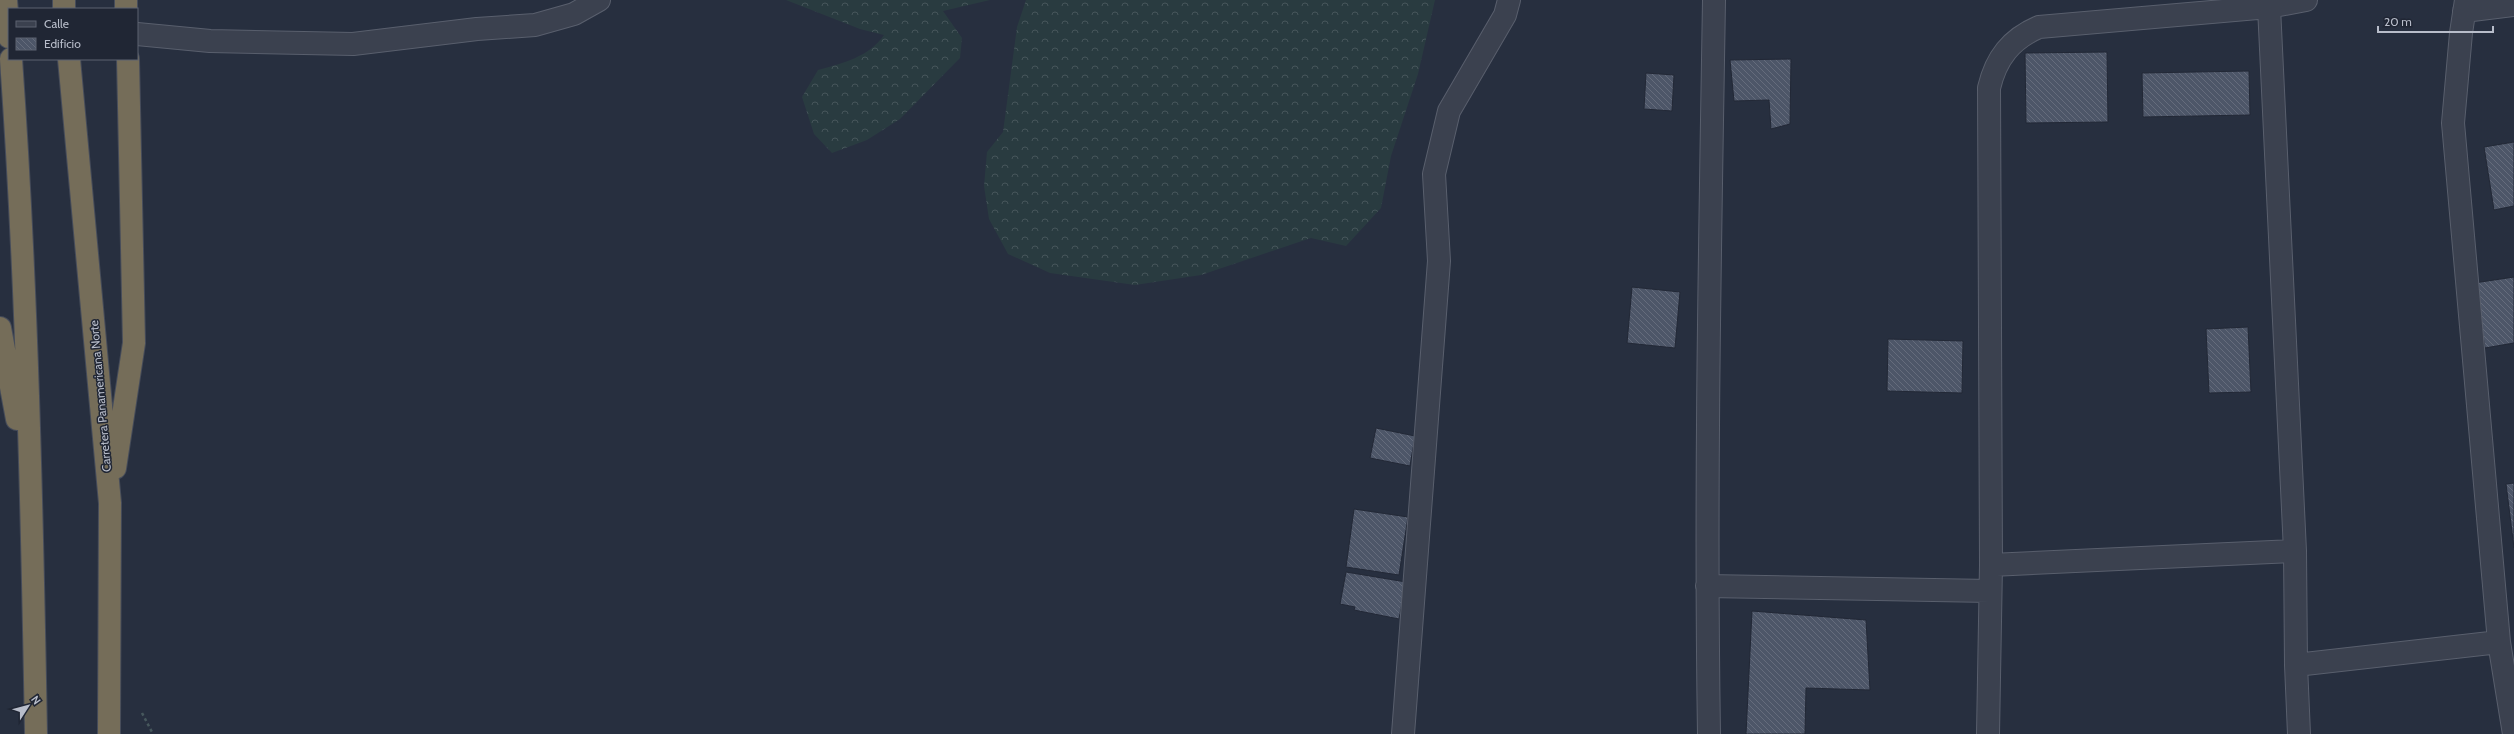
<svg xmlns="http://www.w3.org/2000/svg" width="2514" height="734" viewBox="0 0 2514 734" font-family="Cabin,sans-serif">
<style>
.forest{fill:url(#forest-crowns)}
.building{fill:url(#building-back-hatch);stroke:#222836}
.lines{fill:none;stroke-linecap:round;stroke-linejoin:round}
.service-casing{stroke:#595f6d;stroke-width:24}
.minor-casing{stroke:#595f6d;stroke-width:24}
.motorway-casing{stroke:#464c5a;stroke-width:24}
.path{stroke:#47585d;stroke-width:2.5;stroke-dasharray:3 3;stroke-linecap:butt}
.service{stroke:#3b414f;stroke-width:22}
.minor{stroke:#3b414f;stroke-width:22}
.motorway{stroke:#756d59;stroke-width:22}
.labels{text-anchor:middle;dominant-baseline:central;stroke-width:3;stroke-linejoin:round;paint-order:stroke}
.street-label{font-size:12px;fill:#b8bdca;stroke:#202634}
</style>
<defs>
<pattern id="forest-crowns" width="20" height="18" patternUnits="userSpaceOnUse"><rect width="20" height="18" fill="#293b40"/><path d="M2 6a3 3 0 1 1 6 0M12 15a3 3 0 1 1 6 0" fill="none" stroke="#46555a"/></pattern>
<pattern id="building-back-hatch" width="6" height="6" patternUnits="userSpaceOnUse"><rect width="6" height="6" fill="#4d5668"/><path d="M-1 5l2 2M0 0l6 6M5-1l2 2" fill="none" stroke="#656c7c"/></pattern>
</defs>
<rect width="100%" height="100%" fill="#272f3f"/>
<path class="forest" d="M786 0H990L943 11 962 38 960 58 900 119 867 140 832 153 814 134 802 97 818 70C843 63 869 57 884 35L860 29Z
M1026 0H1435L1418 74 1391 156 1381 208 1346 246 1311 238 1201 275 1135 285 1050 273 1008 254 989 219 984 186 987 152 1003 132 1017 27Z"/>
<path class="building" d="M2107 52 2108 122 2026 123 2025 53Z
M1791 59 1790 124 1771 129 1769 100 1734 101 1730 60Z
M2249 71 2250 115 2143 117 2142 73Z
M1646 73 1674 75 1672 111 1644 109Z
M2514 142V206L2494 210 2484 147Z
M2514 277V343L2485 348 2474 283Z
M1632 287 1680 292 1675 348 1627 343Z
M2248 327 2251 392 2209 393 2206 329Z
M1888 339 1963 341 1962 393 1887 391Z
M1376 428 1415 436 1410 466 1370 458Z
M2514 483V548L2506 484Z
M1354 509 1408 517 1399 575 1346 567Z
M1346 572 1406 582 1399 619 1354 610 1355 607 1340 604Z
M1752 611 1866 620 1870 690 1806 688 1805 734H1746Z"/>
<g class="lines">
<defs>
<path id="service" d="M137 34 210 41 353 44 477 29 535 25 574 14 599 0"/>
<path id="minor" d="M2466 0 2461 33 2453 123 2499 642 2514 734
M2269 7 2295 551 2296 665 2299 734
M2464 11 2514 5
M1991 565 2295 551
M1707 586 1990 591
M2296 665 2499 642
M1403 734 1439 261 1434 174 1449 111 1505 15 1509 0
M1709 734C1705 489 1710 245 1714 0
M1988 734 1991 565 1989 88C1996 58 2011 39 2039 27L2269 7 2306 0"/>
<path id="motorway" d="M6 0 9 37
M64 0V9
M126 0V9
M11 59C27 283 32 509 36 734
M69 59 110 503 109 734
M0 328 17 419
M115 468 134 343 128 59"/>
</defs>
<use href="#service" class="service-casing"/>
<use href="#minor" class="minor-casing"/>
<use href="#motorway" class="motorway-casing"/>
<path class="path" d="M142 713 153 734"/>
<use href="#service" class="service"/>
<use href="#minor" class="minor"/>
<use href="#motorway" class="motorway"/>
</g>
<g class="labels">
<g class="street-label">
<text transform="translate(100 396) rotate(-95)">Carretera Panamericana Norte</text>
</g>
</g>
<rect x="8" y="8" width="130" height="52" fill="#202634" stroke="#5d6270"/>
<rect x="16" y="21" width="20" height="6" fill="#3b414f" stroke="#5d6270"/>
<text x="44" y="28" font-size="12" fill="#b8bdca">Calle</text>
<rect x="16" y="38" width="20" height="12" fill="url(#building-back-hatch)" stroke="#5d6270"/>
<text x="44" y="48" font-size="12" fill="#b8bdca">Edificio</text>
<g transform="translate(28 706) rotate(54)" stroke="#202634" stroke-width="3" paint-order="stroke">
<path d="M0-3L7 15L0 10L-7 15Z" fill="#b8bdca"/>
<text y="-6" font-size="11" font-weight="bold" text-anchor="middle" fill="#b8bdca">N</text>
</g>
<path d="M2378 26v6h115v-6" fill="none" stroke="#b8bdca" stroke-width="2"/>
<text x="2384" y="26" font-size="12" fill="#b8bdca" stroke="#202634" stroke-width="3" paint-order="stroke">20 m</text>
</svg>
